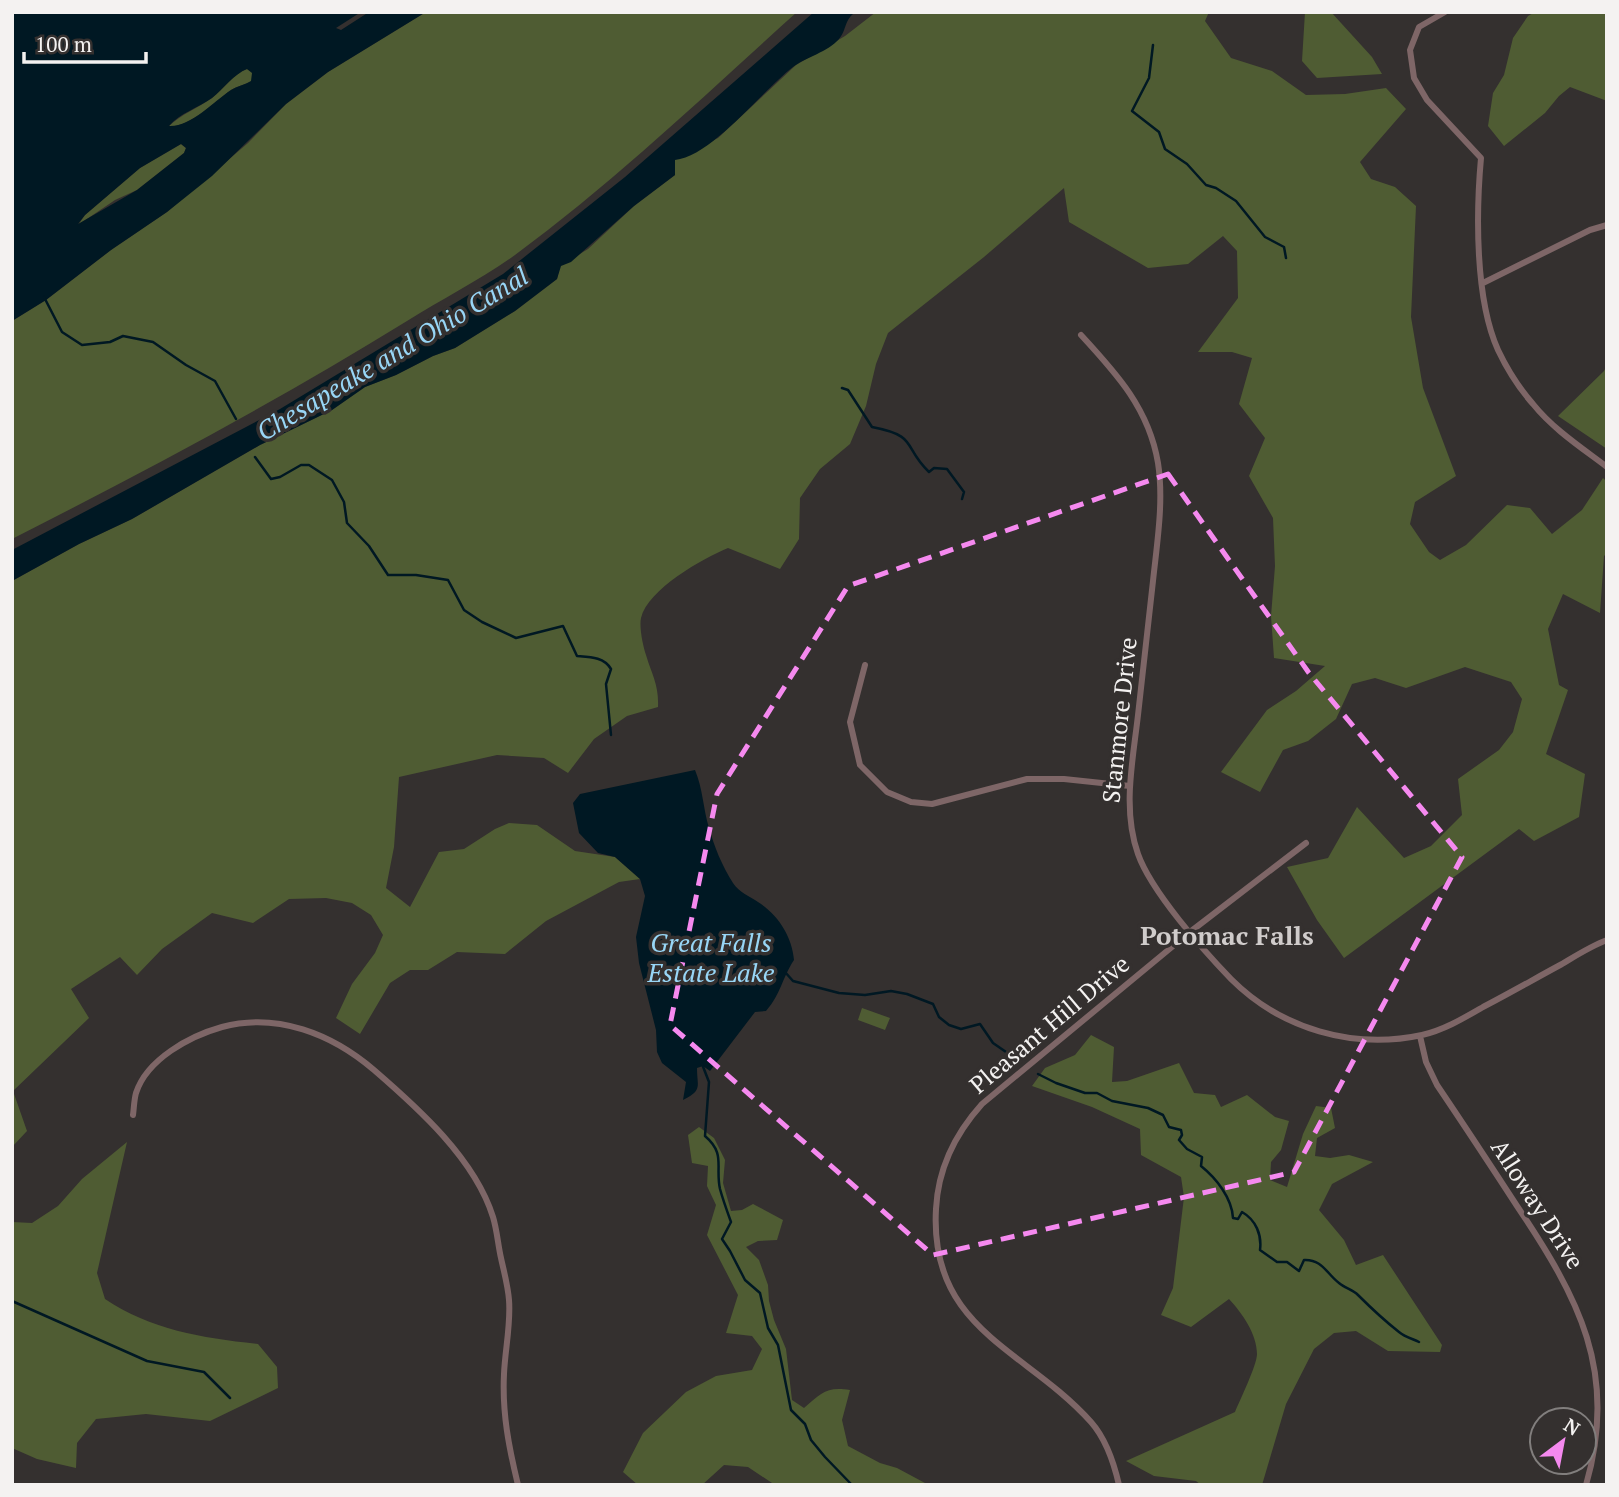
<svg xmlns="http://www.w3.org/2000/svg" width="1619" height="1497" viewBox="0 0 1619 1497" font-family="'PT Serif',serif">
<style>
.green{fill:#4f5c33}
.water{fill:#001823;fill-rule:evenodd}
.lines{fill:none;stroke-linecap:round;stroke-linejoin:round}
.stream{stroke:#001823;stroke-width:2.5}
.minor{stroke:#7e6667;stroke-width:6}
.marked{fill:none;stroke:#f589ef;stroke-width:5;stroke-dasharray:14 9;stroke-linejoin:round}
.labels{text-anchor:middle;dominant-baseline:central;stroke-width:7;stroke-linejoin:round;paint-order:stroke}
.street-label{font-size:24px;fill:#f4f2f1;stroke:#34302f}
.water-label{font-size:26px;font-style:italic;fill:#98d6f6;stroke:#34302f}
.neighbourhood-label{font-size:26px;font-weight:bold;fill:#d0cccb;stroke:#34302f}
</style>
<rect width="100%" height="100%" fill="#34302f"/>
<path class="green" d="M426 12H797C705 95 615 181 515 255 482 279 442 299 407 321 279 400 146 471 12 539V321L46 300 111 250 167 212 248 143 286 104 328 72Z
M876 12H1209L1205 21 1231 58 1272 71 1306 95 1345 94 1386 88 1406 109 1360 162 1371 179 1395 187 1416 206 1411 317 1423 388 1456 476 1415 502 1410 524 1429 552 1440 560 1466 545 1507 505 1530 508 1552 534 1582 510 1603 478 1607 482V553L1604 556 1600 613 1563 594 1548 629 1559 685 1568 690 1546 754 1585 774 1579 817 1534 841 1519 829 1344 958 1317 920 1287 867 1328 858 1357 807 1404 858 1431 846 1462 815 1458 779 1499 750 1513 732 1522 699 1511 682 1465 667 1406 688 1375 678 1352 684 1336 719 1308 741 1283 750 1260 792 1221 772 1267 710 1296 691 1325 666 1274 658 1271 616 1275 566 1273 518 1249 476 1265 438 1239 404 1252 358 1232 352H1198L1238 298 1237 251 1223 236 1188 264 1148 268 1069 222 1064 188 984 257 888 333 876 364 866 406 850 444 820 469 800 498 799 539 780 569 728 548C702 559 648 589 641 618 639 627 643 646 646 655 652 675 659 685 658 707L627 716 594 739 568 773 544 758 497 755 399 777 394 847 386 888 410 907 439 852 464 849 495 829 509 823 537 825 575 851 615 857 640 879 619 882 546 921 505 954 457 952 428 970H410L390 983 360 1034 336 1018 352 984 375 953 383 935 371 915 352 903 326 898 289 899 253 923 212 913 162 949 137 975 120 957 71 989 89 1018 13 1091 27 1131 12 1147V581L79 544 132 519 260 445 332 410 365 387 396 375 433 356 455 348 515 311 557 279 560 266 588 249 634 206 675 175V159L718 138 796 65 845 36Z
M1305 12H1331L1372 57 1382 74 1317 78 1302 61Z
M1535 12H1607V101L1570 87 1559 96 1545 113 1504 146 1488 126 1493 93 1504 75 1513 38 1528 16Z
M247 69 252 72V81C245 85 237 86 231 90 213 103 192 126 168 127 181 114 198 108 212 98 224 89 234 73 247 69Z
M181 144 186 148 184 153 137 190 115 200 78 225 85 215 140 168Z
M1607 365V449L1558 416 1604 371Z
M862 1008 890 1018 885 1030 858 1020Z
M1091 1035 1114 1047 1112 1082 1127 1081 1179 1063 1194 1093 1215 1095 1221 1107 1247 1095 1275 1117 1289 1121 1281 1150 1271 1162 1270 1180 1287 1187 1303 1134 1316 1106 1331 1108 1335 1128 1317 1138 1315 1156 1330 1158 1349 1155 1373 1162 1332 1184 1319 1210 1344 1240 1356 1265 1383 1255 1442 1345 1440 1352 1388 1351 1356 1331 1334 1333 1314 1349 1286 1404 1262 1485H1201L1196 1481 1154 1476 1126 1461 1235 1412C1240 1400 1257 1365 1257 1354 1257 1334 1242 1313 1229 1299L1191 1327 1161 1315 1173 1288 1184 1197 1181 1177 1141 1155 1140 1129 1092 1107 1032 1086 1045 1068 1075 1055Z
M699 1127 714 1138 725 1160 723 1183 731 1211 742 1210 753 1204 783 1220 777 1240 758 1241 746 1247 759 1260 768 1285 769 1301 774 1320 786 1349 792 1400 804 1408C821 1393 827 1386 850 1390L842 1420 848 1446 880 1463 897 1468 925 1483V1485H775L748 1467 724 1465 702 1485H638L623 1472 643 1433 686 1392 716 1376 752 1370 762 1349 752 1336 726 1333 738 1295 707 1235 716 1205 707 1186 708 1166 692 1163 688 1135Z
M127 1142 97 1273 105 1299C151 1330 203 1338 258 1344L277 1367 278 1388 210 1421 146 1414 96 1419 77 1443 76 1468 37 1459 12 1448V1222L32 1223 58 1206 82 1179Z"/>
<path class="water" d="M12 12H361L336 28 341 30 369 12H426L328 72 286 104 212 176 167 212 111 250 46 300 12 321ZM247 69 252 73 251 81C245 85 237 86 231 90 213 102 191 127 169 126 180 113 198 108 212 98 223 89 234 74 247 69ZM181 144 186 148 184 153 137 190 78 224 85 215 140 168Z
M814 12H856C844 19 847 30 839 39 828 52 806 57 793 67 762 91 712 156 675 160V175L634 206 571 262 561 266 557 279 515 311 455 348 433 356 396 375 365 387 332 410 260 445 132 519 79 544 12 581V550L280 409 503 274 625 177Z
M695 770C703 789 703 808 709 828 714 846 722 866 733 883 739 892 749 896 758 902 778 915 792 936 794 960 782 978 781 994 766 1011L755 1012 710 1071 703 1066 697 1068C697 1087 703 1090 683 1100L686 1082 662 1063 657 1052 656 1030 639 963 636 937 645 896 640 879 615 857 598 853 579 833 573 803 580 794Z"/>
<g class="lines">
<path class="stream" d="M1153 45 1149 78 1132 111 1159 132 1165 149 1187 164 1206 185 1216 188 1236 201 1265 237 1284 247 1286 258
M44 297 62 332 82 345 110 342 123 336 153 342 186 365 215 381 236 419
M842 388 848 390 872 427C919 436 902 446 929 472L934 468 947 469 964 492 962 499
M255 457 271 479 280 477 301 465H309L332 480 344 502 347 523 369 546 388 575H416L448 580 464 610 482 622 516 638 563 626 577 656C590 657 604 657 611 669L606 684 611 735
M785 972 793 981 839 993 865 995 891 991 907 994 933 1004 939 1017 949 1025 961 1029 980 1024 993 1043 1019 1061
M702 1064 709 1082 705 1136C726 1154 715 1166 720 1189 723 1200 727 1211 731 1222L722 1239 730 1251 745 1280 760 1293 768 1328 778 1345 791 1410 805 1424 811 1440 825 1457 852 1485
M1038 1074 1056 1083 1085 1093H1097L1112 1101 1148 1108 1163 1115 1169 1127 1181 1130 1182 1135 1179 1140 1187 1149 1202 1157 1201 1166C1216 1178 1232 1198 1233 1218L1238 1219 1242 1212C1256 1220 1262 1235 1260 1250L1277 1262H1287L1299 1271 1304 1260C1322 1259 1327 1274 1339 1283 1345 1288 1353 1290 1358 1295 1371 1308 1385 1321 1399 1332 1405 1337 1413 1339 1419 1342
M12 1301 147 1361 204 1372 230 1398"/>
<path class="minor" d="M1445 12 1419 27 1410 50 1414 78 1427 100 1481 158C1476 213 1475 299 1498 350 1507 369 1519 388 1533 404 1553 429 1582 448 1607 467
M1483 283 1590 230 1607 225
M1081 335C1117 374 1149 409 1158 463 1164 501 1157 543 1153 581 1148 625 1143 670 1138 715 1133 760 1122 809 1138 854 1151 891 1203 950 1231 979 1281 1029 1353 1050 1422 1035 1444 1030 1464 1018 1483 1007 1510 993 1536 978 1562 964 1577 955 1591 946 1607 940
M865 665 850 722 860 765 887 792 911 802 932 804 1027 779H1064L1130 786
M1420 1036 1426 1062 1437 1085C1464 1125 1491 1166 1517 1206 1578 1297 1619 1372 1586 1485
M133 1115C134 1108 134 1100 136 1093 147 1059 190 1036 222 1027 277 1012 332 1034 374 1070 418 1108 475 1159 493 1217 497 1230 498 1245 501 1258 504 1272 508 1286 509 1300 511 1324 505 1350 504 1374 502 1413 509 1448 518 1485
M1119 1485C1114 1463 1106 1439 1091 1422 1026 1349 929 1330 936 1209 938 1168 955 1134 982 1104L1190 932 1306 843"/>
</g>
<path class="marked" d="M1168 474 1309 673 1462 857 1294 1172 933 1255 670 1025 717 794 848 586Z"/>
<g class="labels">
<g class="street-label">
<text transform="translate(1119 720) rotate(-84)">Stanmore Drive</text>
<text transform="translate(1049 1024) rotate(-40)">Pleasant Hill Drive</text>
<text transform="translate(1538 1204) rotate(57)">Alloway Drive</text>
</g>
<g class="water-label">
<text transform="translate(392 353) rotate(-31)">Chesapeake and Ohio Canal</text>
<text x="711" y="942">Great Falls<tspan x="711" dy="30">Estate Lake</tspan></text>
</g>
<g class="neighbourhood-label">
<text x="1227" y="935">Potomac Falls</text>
</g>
</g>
<rect width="1619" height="1497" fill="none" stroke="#f4f2f1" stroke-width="28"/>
<g transform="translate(1563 1441) rotate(32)"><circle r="33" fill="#34302f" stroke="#817e7d" stroke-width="2"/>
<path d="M0-5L12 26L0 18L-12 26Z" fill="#f589ef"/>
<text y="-10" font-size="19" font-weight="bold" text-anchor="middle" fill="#f4f2f1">N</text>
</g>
<path d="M24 52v10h122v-10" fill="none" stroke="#f4f2f1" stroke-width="3.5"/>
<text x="35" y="52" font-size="21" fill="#f4f2f1" stroke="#34302f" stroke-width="5" paint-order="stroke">100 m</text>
</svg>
